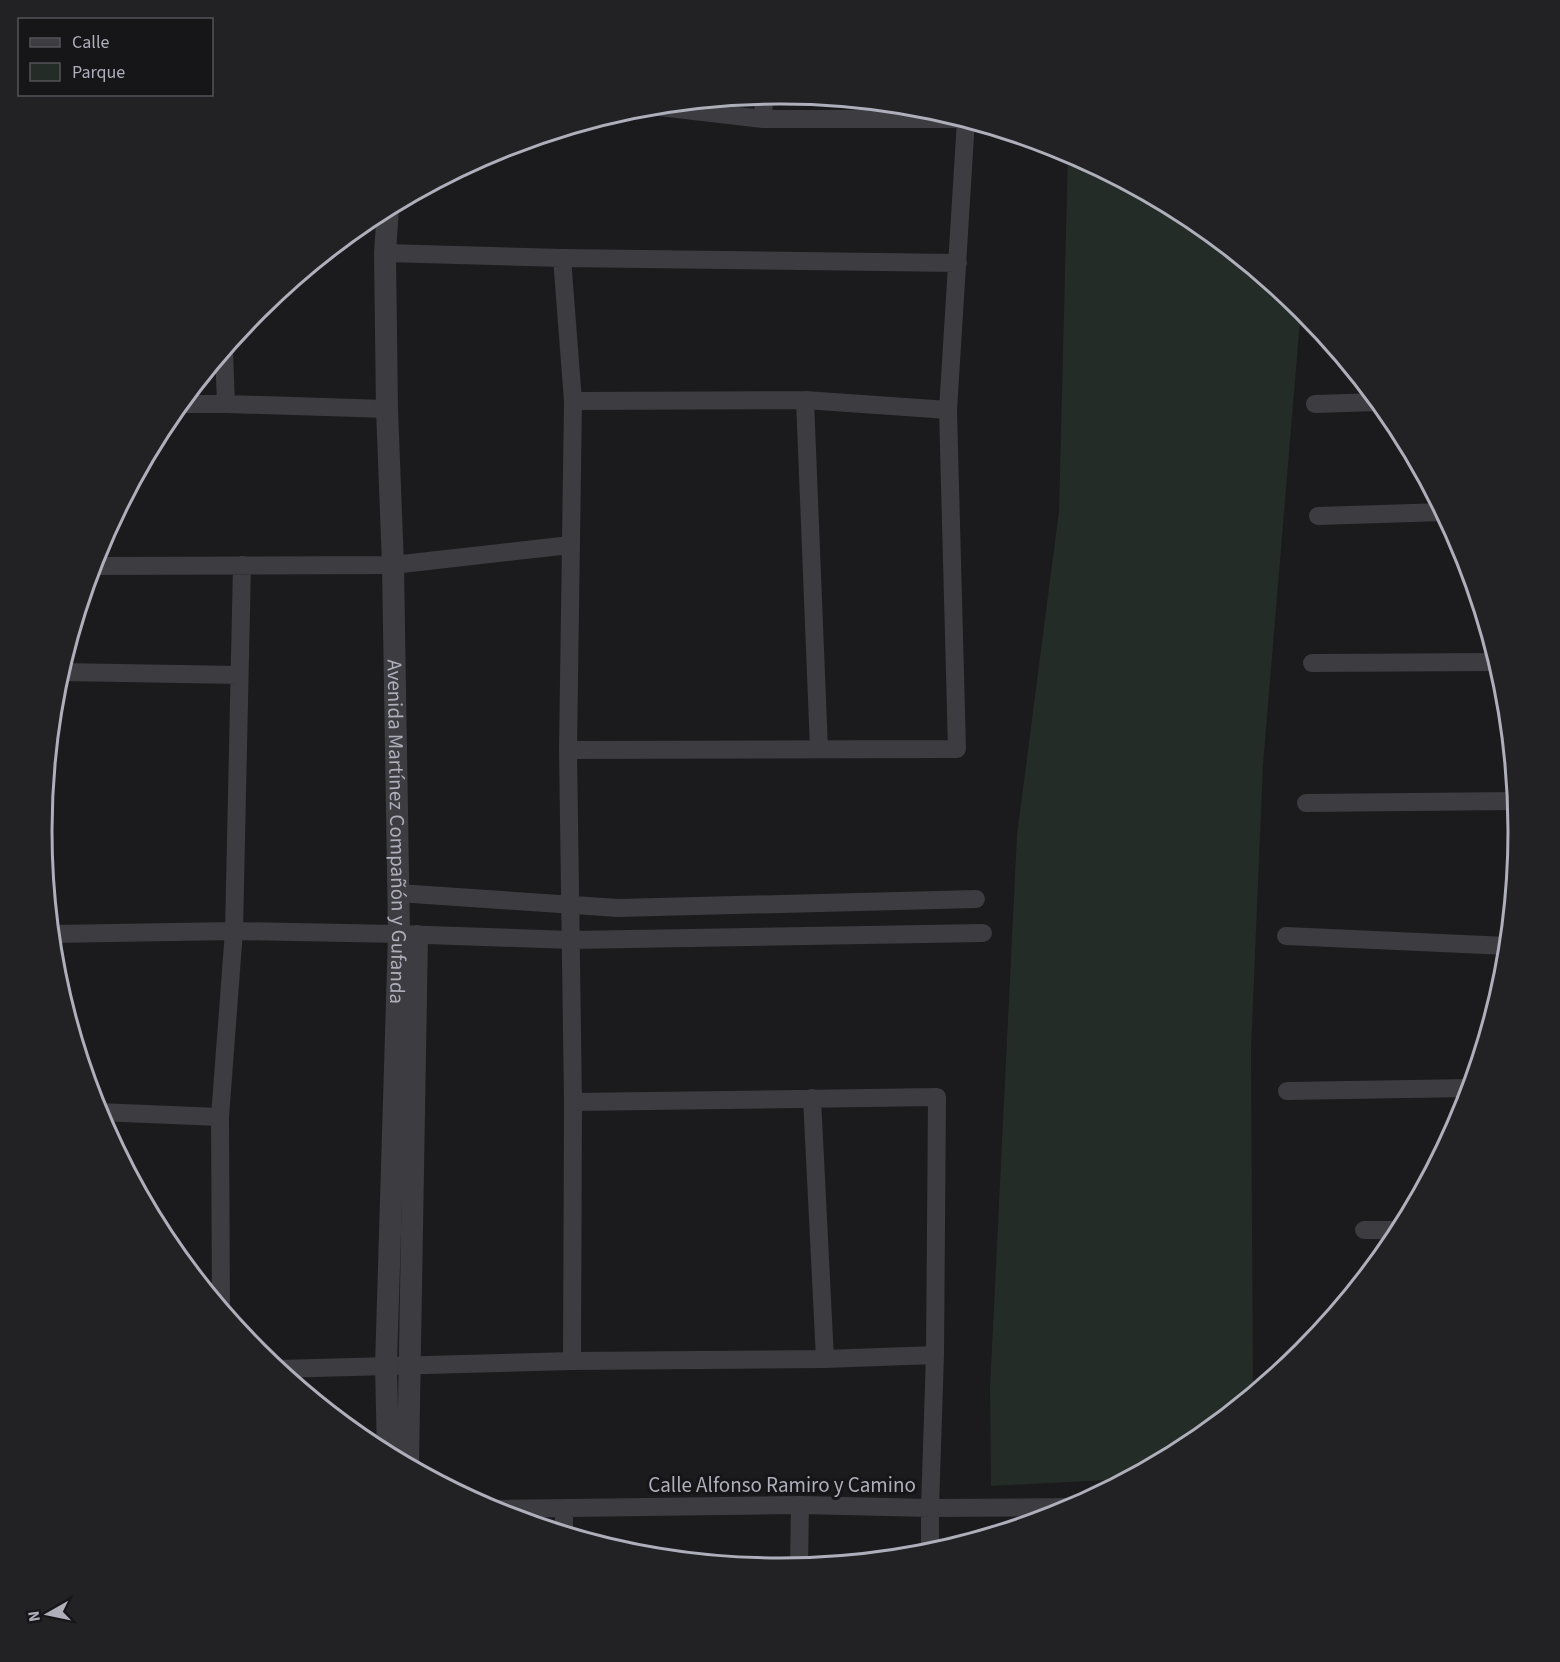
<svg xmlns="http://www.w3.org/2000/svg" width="1560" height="1662" viewBox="0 0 1560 1662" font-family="'Source Sans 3',sans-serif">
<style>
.green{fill:#242c27}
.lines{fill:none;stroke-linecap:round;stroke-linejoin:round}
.minor{stroke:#3c3c41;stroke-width:18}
.tertiary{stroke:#3c3c41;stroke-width:22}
.labels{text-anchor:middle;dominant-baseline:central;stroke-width:6;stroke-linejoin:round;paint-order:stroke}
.street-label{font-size:21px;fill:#aeafbb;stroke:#161517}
.rim{fill:none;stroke:#aeafbb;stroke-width:3}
</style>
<rect width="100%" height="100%" fill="#1b1a1c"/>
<path class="green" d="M1068 152 1190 218 1301 308 1263 765 1251 1049 1253 1393 1190 1445 1126 1479 991 1486 990 1388 1017 835 1059 511Z"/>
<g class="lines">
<path class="minor" d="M651 106 763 119H962
M763 119 764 95
M385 253 562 258 958 263
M562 258 573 401 568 750 573 1102 572 1361
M224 351 226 404
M805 400 819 749
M573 401 805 400 948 410
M180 404H226L387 409
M1315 404 1378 402
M1318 516 1443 512
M93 566 393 565 570 545
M1312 663 1496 662
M61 672 239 675
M568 750 957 749 948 410 966 120
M1306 803 1515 801
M398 893 618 908 976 899
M52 934 234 931 399 934 571 940 983 933
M1286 936 1507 946
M1287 1091 1470 1088
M812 1098 825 1359
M573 1102 937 1097 935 1355 930 1508V1553
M98 1112 220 1117
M1364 1230H1400
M221 1308 220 1117 234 931 242 565
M278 1369 572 1361 825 1359 935 1355
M491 1509 800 1505 930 1508 1073 1507
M564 1533V1509
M799 1567 800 1505"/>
<g class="tertiary">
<path id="s1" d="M388 208 385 253 387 409 393 565 399 934 386 1366 388 1454"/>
<path d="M408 1465 417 936"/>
</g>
</g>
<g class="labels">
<g class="street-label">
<text stroke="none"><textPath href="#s1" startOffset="624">Avenida Martínez Compañón y Gufanda</textPath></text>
<text x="782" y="1485">Calle Alfonso Ramiro y Camino</text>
</g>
</g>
<path d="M0 0H1560V1662H0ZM779 104H781A727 727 0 0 1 1508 831V831A727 727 0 0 1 781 1558H779A727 727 0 0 1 52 831V831A727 727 0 0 1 779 104Z" fill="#222124" fill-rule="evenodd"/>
<path class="rim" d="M779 104H781A727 727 0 0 1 1508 831V831A727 727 0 0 1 781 1558H779A727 727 0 0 1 52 831V831A727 727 0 0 1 779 104Z"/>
<rect x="18" y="18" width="195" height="78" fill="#161517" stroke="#535359" stroke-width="1.5"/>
<rect x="30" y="38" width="30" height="9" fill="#3c3c41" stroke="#535359" stroke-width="1.5"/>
<text x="72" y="48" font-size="18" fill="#aeafbb">Calle</text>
<rect x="30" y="63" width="30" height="18" fill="#242c27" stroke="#535359" stroke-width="1.5"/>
<text x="72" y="78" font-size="18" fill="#aeafbb">Parque</text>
<g transform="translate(48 1614) rotate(261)" stroke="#161517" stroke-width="4.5" paint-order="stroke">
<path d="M0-4.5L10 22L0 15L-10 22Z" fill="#aeafbb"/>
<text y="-9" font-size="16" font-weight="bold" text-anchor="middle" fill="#aeafbb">N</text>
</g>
</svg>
